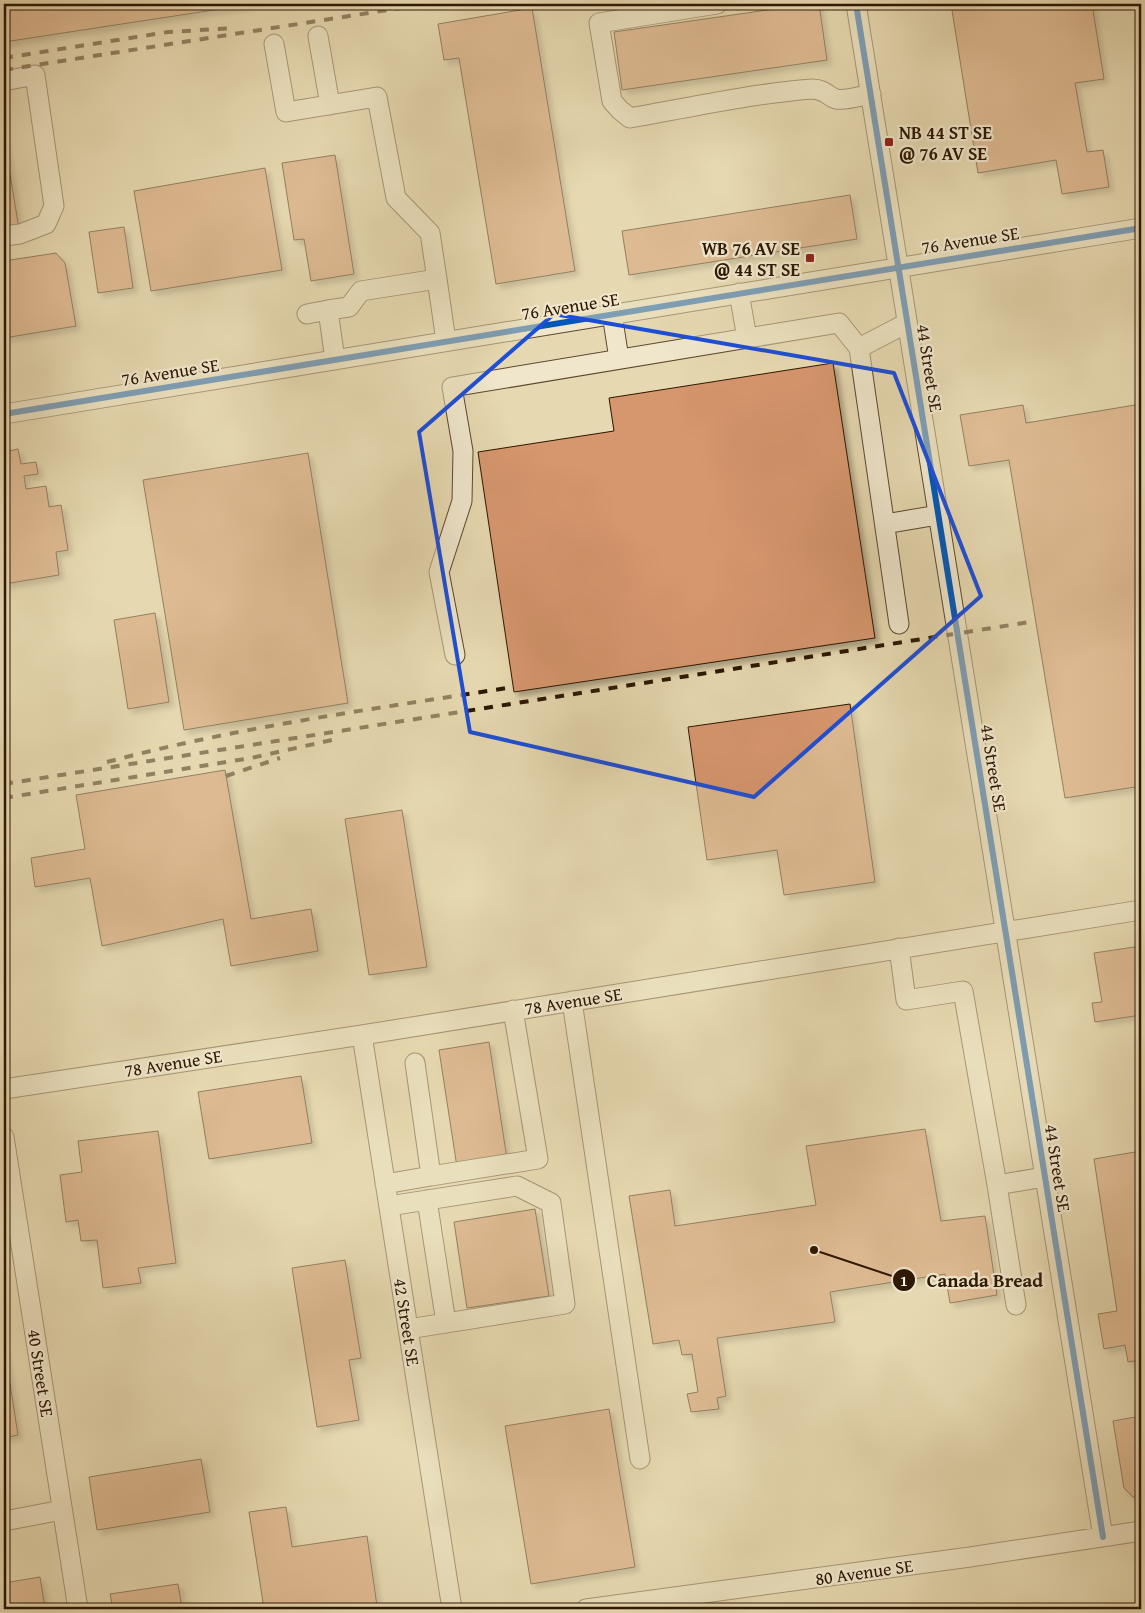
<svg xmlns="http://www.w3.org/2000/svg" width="1145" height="1613" viewBox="0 0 1145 1613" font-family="'Gentium Book Plus',serif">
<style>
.building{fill:#d6966e;stroke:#2d1702;filter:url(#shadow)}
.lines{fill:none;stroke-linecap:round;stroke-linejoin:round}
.minor-casing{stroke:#5b472e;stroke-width:21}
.minor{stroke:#efe6cc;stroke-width:19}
.rail{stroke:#2d1702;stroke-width:4;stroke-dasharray:9 9;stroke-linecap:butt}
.cycleway-casing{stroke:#efe6cc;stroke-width:9}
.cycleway{stroke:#0057b8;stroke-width:6}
.marked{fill:none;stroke:#1d4ed8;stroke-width:4;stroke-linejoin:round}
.poi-dot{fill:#8f2418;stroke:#efe6cc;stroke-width:2}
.labels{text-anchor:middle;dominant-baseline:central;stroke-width:4.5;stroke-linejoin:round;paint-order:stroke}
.poi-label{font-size:18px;font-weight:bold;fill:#2d1702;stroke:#efe6cc;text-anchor:start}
.street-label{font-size:18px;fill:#2d1702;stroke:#efe6cc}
.leader{fill:none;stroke:#2d1702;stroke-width:2}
.callout-dot{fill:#2d1702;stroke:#efe6cc;stroke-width:2}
.mark-label{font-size:15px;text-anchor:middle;font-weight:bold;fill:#fff}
.callout-label{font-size:19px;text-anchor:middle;font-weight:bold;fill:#2d1702;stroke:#efe6cc;stroke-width:4.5;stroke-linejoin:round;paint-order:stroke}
</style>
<defs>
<filter id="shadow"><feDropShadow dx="4.5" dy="4.5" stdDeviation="2.5" flood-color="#0004"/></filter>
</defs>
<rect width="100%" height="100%" fill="#e6d8b0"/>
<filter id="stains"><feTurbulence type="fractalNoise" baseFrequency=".004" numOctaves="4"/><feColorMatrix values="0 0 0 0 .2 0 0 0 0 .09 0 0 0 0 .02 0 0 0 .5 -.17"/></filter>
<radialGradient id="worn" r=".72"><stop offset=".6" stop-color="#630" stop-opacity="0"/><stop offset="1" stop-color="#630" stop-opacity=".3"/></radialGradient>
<path class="building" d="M4 4H253L4 42Z
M809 4H819L827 60 622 90 614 32Z
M951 4H1092L1104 79 1075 83 1087 152 1103 150 1109 187 1062 194 1056 160 978 173Z
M532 8 575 271 496 284 459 58 444 60 438 24Z
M4 137 19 229 4 231Z
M335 155 354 274 311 281 304 239 294 240 282 163Z
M265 168 282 270 151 291 134 191Z
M850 195 857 239 629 275 622 231Z
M124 227 133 288 98 293 89 232Z
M56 253 65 263 76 326 4 338V261Z
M833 363 875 638 514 692 478 452 614 431 609 398Z
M1141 404V667H1138L1141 688V786L1065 798 1009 460 969 466 960 415 1023 405 1026 423Z
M18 449 21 464 36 462 38 474 24 476 26 489 46 486 49 507 61 505 68 550 56 552 59 575 4 584V452Z
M308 453 348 703 184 730 143 480Z
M155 613 169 702 128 709 114 620Z
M850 704 875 882 784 895 777 850 707 860 688 727Z
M225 770 251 919 311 909 318 951 231 966 223 919 102 946 90 878 35 887 31 858 85 849 76 795Z
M402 810 427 967 369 975 345 819Z
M1141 946V1015L1095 1022 1092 1003 1102 1002 1094 953Z
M489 1042 507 1159 457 1167 439 1050Z
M301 1076 312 1143 209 1159 198 1092Z
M925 1129 941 1221 985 1216 997 1295 950 1303 945 1274 830 1292 835 1322 717 1338 726 1396 717 1398 719 1409 691 1412 687 1394 698 1392 692 1354 682 1355 679 1340 653 1344 629 1196 670 1190 675 1226 816 1205 806 1146Z
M158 1131 176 1263 138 1268 141 1283 103 1288 97 1240 81 1241 78 1220 66 1222 60 1175 82 1172 78 1141Z
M1141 1151V1360L1128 1362 1125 1345 1104 1349 1098 1314 1117 1311 1094 1159Z
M535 1209 549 1296 467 1308 454 1222Z
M345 1260 361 1358 349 1360 359 1420 317 1427 292 1268Z
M4 1345 18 1435 4 1438Z
M609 1409 635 1567 531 1584 505 1426Z
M1141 1416V1498L1133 1497 1124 1488 1113 1421Z
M201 1459 210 1512 97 1530 89 1477Z
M286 1507 292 1547 367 1536 377 1606 357 1609H264L249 1512Z
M40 1577 45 1609H4V1583Z
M178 1584 182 1609H113L110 1594Z"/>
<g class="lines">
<defs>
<path id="minor" d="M717 4 599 23 612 101 620 110 630 118C691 107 751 94 812 89 825 89 827 96 836 99 846 101 860 96 871 94
M856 4 1103 1537
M318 36 330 105
M274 44 286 112 377 97 396 198 430 233 437 279
M4 81 35 75 54 206 46 224 20 234 4 236
M739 293 747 338
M328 310 349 307 361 291 437 279 446 341
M307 314 328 310 335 360
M612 314 619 359
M4 414 1141 228
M885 524 938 515
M899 624 859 348 907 323
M455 655 439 572 462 501 463 451 452 387 839 323 859 348
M899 948 906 1000 963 991 997 1185
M572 1001 640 1459
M362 1035 452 1609
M4 1089 362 1035 1141 910
M4 1137 78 1609
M431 1176 538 1159 513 1010
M385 1184 431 1176 415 1063
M427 1200 446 1323
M389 1206 517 1186 551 1203 565 1304 408 1329
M1016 1305 997 1185 1044 1177
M4 1521 62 1510
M586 1609 970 1557 1141 1531"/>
</defs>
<use href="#minor" class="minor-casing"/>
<use href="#minor" class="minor"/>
<path class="rail" d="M4 58 168 32 235 28
M4 70 426 4
M107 762C238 727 373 709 507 688
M226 776 280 758
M4 784 1030 622
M4 798 251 758 332 740"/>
<defs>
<path id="cycleway" d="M856 4 1103 1537
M4 414 1141 228"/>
</defs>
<use href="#cycleway" class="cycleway-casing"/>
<use href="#cycleway" class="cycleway"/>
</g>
<path d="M0 0H1145V1613H0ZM554 314 894 373 981 596 754 797 470 732 419 432Z" fill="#e6d8b0" fill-opacity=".55" fill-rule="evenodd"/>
<path class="marked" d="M554 314 894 373 981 596 754 797 470 732 419 432Z"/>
<g class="poi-dot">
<rect x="884" y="137" width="10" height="10" rx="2.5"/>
<rect x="805" y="253" width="10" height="10" rx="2.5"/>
</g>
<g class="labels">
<g class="poi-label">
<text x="899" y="132">NB 44 ST SE<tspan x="899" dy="21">@ 76 AV SE</tspan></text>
<text x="800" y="248" text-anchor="end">WB 76 AV SE<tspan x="800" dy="21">@ 44 ST SE</tspan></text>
</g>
<g class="street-label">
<text transform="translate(970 240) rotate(-9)">76 Avenue SE</text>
<text transform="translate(570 306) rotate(-9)">76 Avenue SE</text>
<text transform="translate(930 368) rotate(81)">44 Street SE</text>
<text transform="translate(170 372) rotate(-9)">76 Avenue SE</text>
<text transform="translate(994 768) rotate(81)">44 Street SE</text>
<text transform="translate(573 1001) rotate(-9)">78 Avenue SE</text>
<text transform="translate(173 1063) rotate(-9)">78 Avenue SE</text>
<text transform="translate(1058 1168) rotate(81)">44 Street SE</text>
<text transform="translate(407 1322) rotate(81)">42 Street SE</text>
<text transform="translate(41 1373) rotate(81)">40 Street SE</text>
<text transform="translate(864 1572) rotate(-8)">80 Avenue SE</text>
</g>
</g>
<path class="leader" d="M814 1250L904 1280"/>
<g class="callout-dot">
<circle cx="814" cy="1250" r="5"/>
<circle cx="904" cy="1280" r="12"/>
</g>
<g class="mark-label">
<text x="904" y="1286">1</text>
</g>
<g class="callout-label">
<text x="985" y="1287">Canada Bread</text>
</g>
<rect width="1145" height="1613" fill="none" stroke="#e6d8b0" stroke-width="20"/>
<rect x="5" y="5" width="1135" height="1603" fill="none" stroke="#2d1702" stroke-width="2.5"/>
<rect x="10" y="10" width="1125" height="1593" fill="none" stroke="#2d1702"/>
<rect width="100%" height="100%" filter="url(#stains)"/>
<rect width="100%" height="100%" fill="url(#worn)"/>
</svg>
